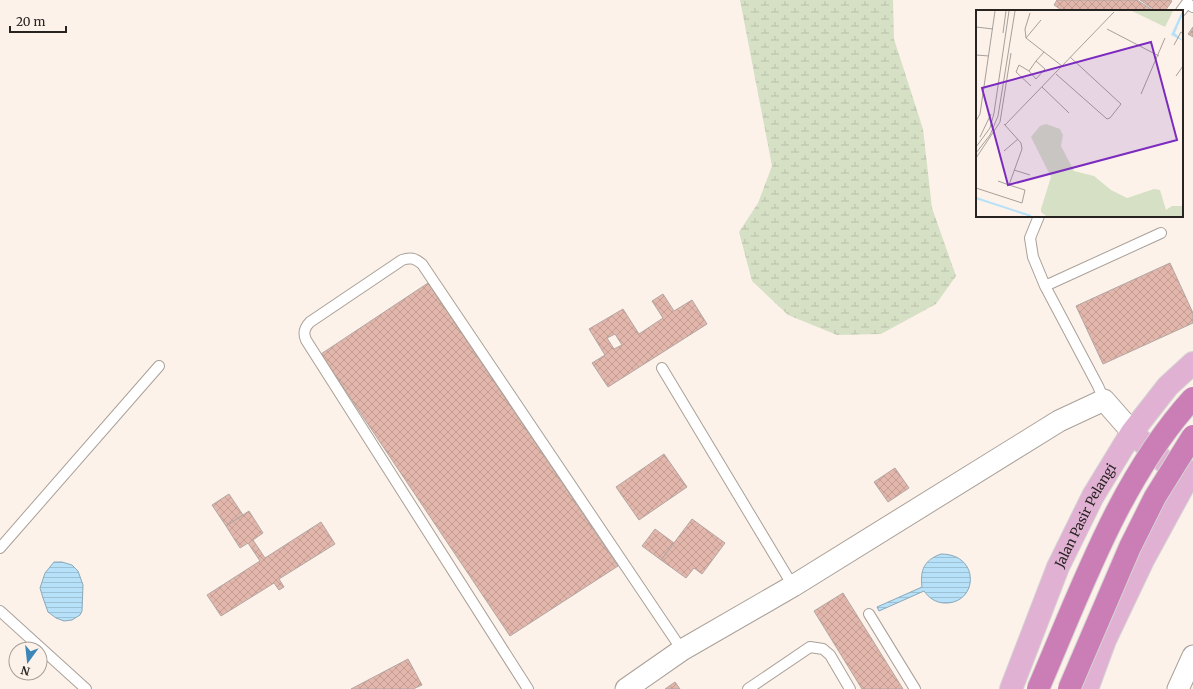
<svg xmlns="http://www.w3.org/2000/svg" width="1193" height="689" viewBox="0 0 1193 689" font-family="Merriweather,serif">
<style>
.wetland{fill:url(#wetland-marsh)}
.water{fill:url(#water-rules);stroke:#8ba8b8}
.building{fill:url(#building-cross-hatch);stroke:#b3a7a3;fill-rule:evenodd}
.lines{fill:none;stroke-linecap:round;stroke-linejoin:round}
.lane-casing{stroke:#a9a098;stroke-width:12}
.street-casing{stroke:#a9a098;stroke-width:23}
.primary-casing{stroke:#d4d3d3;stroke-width:24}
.lane{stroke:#fff;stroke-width:10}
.street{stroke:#fff;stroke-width:21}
.primary{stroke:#e0b1d3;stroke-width:22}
.highway-bridge-casing{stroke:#d4d3d3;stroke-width:24;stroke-linecap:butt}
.highway-bridge{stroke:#cb7db5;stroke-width:22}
.labels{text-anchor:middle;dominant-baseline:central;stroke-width:3.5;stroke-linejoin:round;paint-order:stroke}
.street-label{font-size:13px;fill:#272321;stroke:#fcf2ea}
.inset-river{fill:none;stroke:#b6e1f8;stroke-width:2}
.inset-road{fill:none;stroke:#a79f9a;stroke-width:1}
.view{fill:#7b2cbf;fill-opacity:0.15;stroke:#7b2cbf;stroke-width:2}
.inset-edge{fill:none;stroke:#272321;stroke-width:2}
</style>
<defs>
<pattern id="wetland-marsh" width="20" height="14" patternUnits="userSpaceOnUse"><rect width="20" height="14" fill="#d6e0c5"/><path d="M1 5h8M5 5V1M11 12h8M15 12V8" fill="none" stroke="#b8c0a9"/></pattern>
<pattern id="water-rules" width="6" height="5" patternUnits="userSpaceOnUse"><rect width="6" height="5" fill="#b6e1f8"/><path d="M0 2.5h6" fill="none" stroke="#9cc1d4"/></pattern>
<pattern id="building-cross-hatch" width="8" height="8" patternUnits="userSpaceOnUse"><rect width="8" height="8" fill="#e3b6ab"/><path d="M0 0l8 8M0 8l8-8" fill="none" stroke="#c39c93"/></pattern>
</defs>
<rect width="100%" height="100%" fill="#fcf2ea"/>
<path class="wetland" d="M740 0H893L894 39 923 129 932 208 956 276 936 304 881 334 837 335 788 315 752 281 739 232 758 203 772 166Z"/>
<path class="water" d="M941 554C981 554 978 604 945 603 936 603 929 598 924 591L879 611 877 607 922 587C920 570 924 560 941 554Z
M54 562H62L72 565 78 571 83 585 82 611 80 615 72 620 64 621 56 618 48 612 43 598 40 588 45 573Z"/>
<path class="building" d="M1057 0H1137L1154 11H1063L1054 5Z
M1140 0H1170L1172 1 1165 11H1156Z
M1193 27V37L1188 34Z
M1170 263 1193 313V323L1103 364 1076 306Z
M428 283 618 566 510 636 321 354Z
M663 294 674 311 692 300 707 324 608 387 592 363 605 355 589 329 623 309 639 334 663 318 652 301ZM615 334 622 345 614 349 607 338Z
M664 454 687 487 639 520 616 487Z
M895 468 909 488 888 502 874 482Z
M229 494 243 515 226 526 212 505Z
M249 511 263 533 253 540 265 558 321 522 335 544 279 579 284 587 279 590 274 583 221 616 207 595 260 561 248 543 240 548 226 526Z
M692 519 725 543 702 574 694 568 686 578 661 560Z
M655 529 674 543 661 560 642 546Z
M843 593 903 689H862L814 611Z
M408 659 422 685 413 689H351Z
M675 682 680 689H665Z"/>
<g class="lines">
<defs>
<path id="lane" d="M1181 11 1187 3 1193 7
M1039 216 1030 238 1033 257 1045 286 1098 386 1104 400
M1045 286 1161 233
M662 368 793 586
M0 548 159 366
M0 611 86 689
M869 614 915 689
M528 689 306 340C303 333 304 328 310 322L402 260C410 257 415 258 422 264L682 650
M748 689 810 647 823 649 830 655 850 689"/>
<path id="street" d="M626 689 682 650 793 586 1059 421 1104 400 1132 432
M1178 689 1193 656"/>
<g id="primary">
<path d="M1138 438 1186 481"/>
<path id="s1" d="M1011 689 1058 567 1093 496 1132 432 1168 386 1193 363"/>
<path d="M1087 689 1105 640 1143 560 1186 481 1193 472"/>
</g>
</defs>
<use href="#lane" class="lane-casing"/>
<use href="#street" class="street-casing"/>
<use href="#primary" class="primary-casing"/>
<use href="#lane" class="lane"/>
<use href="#street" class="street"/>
<use href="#primary" class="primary"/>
<defs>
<path id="highway-bridge" d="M1038 689C1081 590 1120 478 1193 398
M1069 689 1130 547 1155 497 1193 436"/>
</defs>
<use href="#highway-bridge" class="highway-bridge-casing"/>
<use href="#highway-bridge" class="highway-bridge"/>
</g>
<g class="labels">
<g class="street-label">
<text stroke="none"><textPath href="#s1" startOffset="189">Jalan Pasir Pelangi</textPath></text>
</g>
</g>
<g transform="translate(976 10)">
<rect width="207" height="207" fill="#fcf2ea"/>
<path d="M70 114 84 119 87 125 85 136 98 161 118 166 135 180 151 188 178 179 184 180 190 200 196 196H207V206H70L65 202V199L75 167 55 127 64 116Z" fill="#d6e0c5"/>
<path d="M156 1H197L189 17Z" fill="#d6e0c5"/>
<path d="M206 1 207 4 199 23 207 31 195 25Z" fill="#b6e1f8"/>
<path class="inset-river" d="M0 188 55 206"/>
<path class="inset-road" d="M54 3 49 19 50 28 86 56M0 17 17 19M131 19 183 46M27 23 30 1M50 28 65 10M198 35 205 22 207 23M0 45 13 46M60 51 69 59 60 69 53 61 60 51 68 42M53 61 43 55 40 62 55 76M80 64 131 109 134 108 145 94 94 47M200 66 207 56M66 77 93 103M165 84 189 28M0 111 4 104 19 1M29 115 138 2M4 127 15 104M0 137 14 118 18 103 33 1M28 141 42 129M0 143 14 125 22 106 39 1M0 148 24 112 35 43M38 160 54 165M22 171 33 175 46 139 45 133 28 114M0 178 46 193 49 180 33 175"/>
<path class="view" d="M175 32 201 130 32 175 6 78Z"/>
<rect width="207" height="207" class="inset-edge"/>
</g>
<g transform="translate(28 661) rotate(195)"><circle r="19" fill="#fcf2ea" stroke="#a79f9a"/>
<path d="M0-3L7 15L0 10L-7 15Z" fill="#3b85b9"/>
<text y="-6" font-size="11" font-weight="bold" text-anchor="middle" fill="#272321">N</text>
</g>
<path d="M10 26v6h56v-6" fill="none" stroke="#272321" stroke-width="2"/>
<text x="16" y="26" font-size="12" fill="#272321" stroke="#fcf2ea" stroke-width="3" paint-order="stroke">20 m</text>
</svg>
